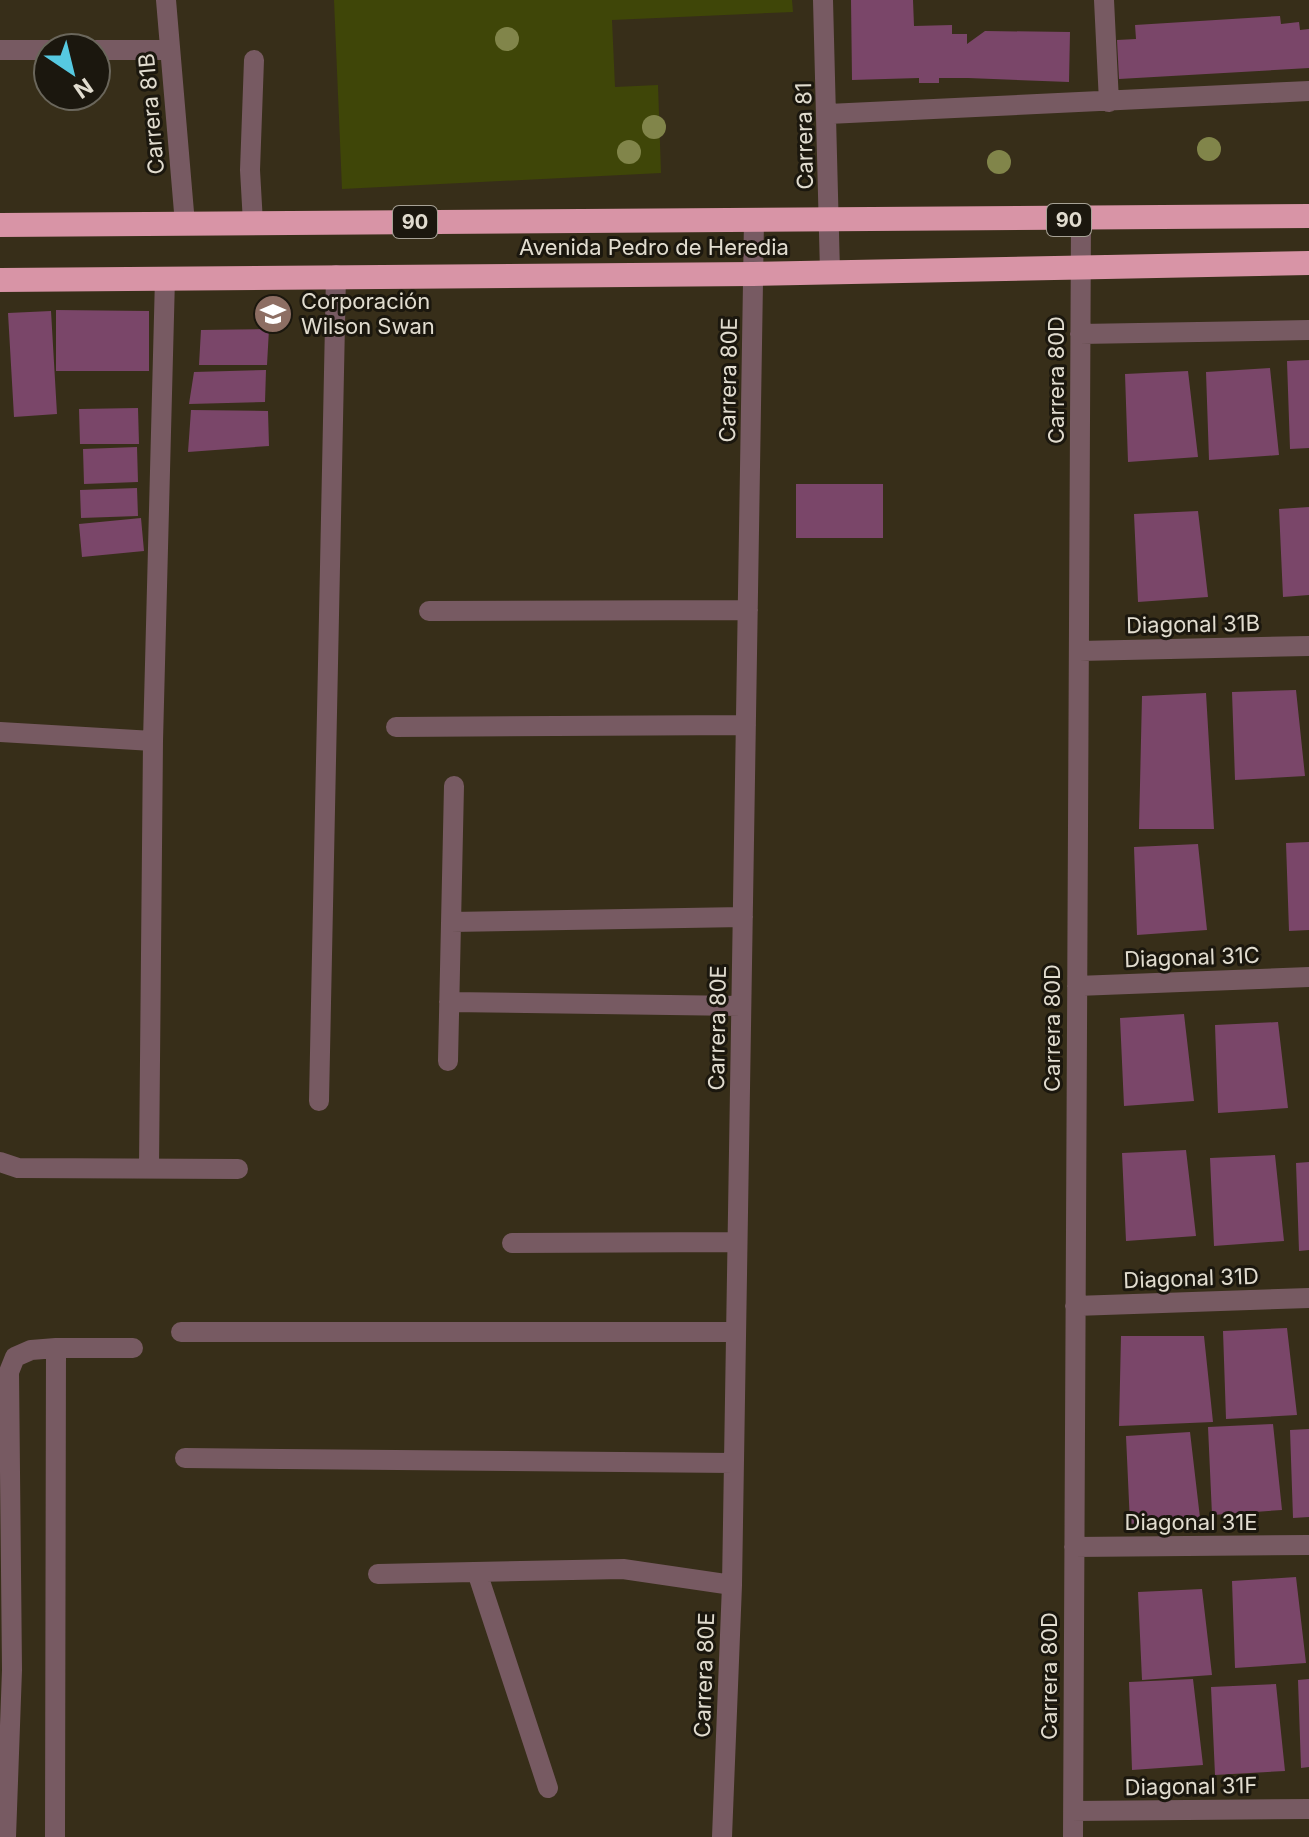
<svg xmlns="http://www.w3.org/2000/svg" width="1309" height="1837" viewBox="0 0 1309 1837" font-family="Inter,sans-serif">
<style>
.green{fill:#3f4608}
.building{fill:#7a4669}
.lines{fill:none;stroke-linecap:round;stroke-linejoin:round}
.minor{stroke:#775a62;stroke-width:20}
.highway{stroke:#d894a6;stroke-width:24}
.tree{fill:#81854a}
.labels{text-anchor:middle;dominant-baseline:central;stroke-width:6;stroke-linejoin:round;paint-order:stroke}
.shield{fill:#1b170e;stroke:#a6a195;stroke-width:2}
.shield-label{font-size:20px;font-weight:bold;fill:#e1dccf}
.street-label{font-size:22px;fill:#e1dccf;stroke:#1b170e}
.poi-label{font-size:22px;fill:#e1dccf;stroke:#1b170e;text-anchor:start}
</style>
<rect width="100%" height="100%" fill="#372e19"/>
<path class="green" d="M334 0H792L793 12 612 20 615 87 658 85 661 173 342 189Z"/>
<path class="building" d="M851 0H913L914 26 952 25V34H967V44L985 31 1070 32 1069 82 968 78H939V83H919V78L852 80Z
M1280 16 1281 24 1299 22 1300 30 1309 29V68L1119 79 1117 40 1136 39 1135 25Z
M56 310 149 311V371H56Z
M51 311 57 414 14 417 8 313Z
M269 329 267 365H199L201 330Z
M1309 360V448L1290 449 1287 361Z
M1270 368 1279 455 1209 460 1206 372Z
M266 370 265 402 189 404 194 372Z
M1188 371 1198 457 1128 462 1125 374Z
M138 408 139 444H80L79 409Z
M191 410 268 411 269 446 188 452Z
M137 447 138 482 84 484 83 449Z
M796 484H883V538H796Z
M137 488 138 516 81 518 80 490Z
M1309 507V595L1283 597 1279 509Z
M1198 511 1208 597 1138 602 1134 514Z
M141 518 144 551 82 557 79 524Z
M1296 690 1305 776 1235 780 1232 692Z
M1206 693 1214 829H1139L1142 696Z
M1309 842V930L1289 931 1286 843Z
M1198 844 1207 930 1137 935 1134 847Z
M1184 1014 1194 1101 1124 1106 1120 1018Z
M1278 1022 1288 1108 1218 1113 1215 1025Z
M1186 1150 1196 1236 1126 1241 1122 1153Z
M1275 1155 1284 1241 1214 1246 1210 1158Z
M1309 1162V1250L1299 1251 1296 1163Z
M1287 1328 1297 1415 1226 1419 1223 1331Z
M1121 1336H1204L1213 1422 1119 1426Z
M1273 1424 1282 1510 1212 1515 1208 1427Z
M1309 1429V1517L1293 1518 1290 1430Z
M1190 1432 1200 1518 1130 1524 1126 1436Z
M1296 1577 1306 1663 1235 1668 1232 1581Z
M1202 1589 1212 1675 1142 1680 1138 1592Z
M1193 1679 1203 1765 1132 1770 1129 1682Z
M1309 1679V1767L1301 1768 1298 1680Z
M1276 1684 1285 1771 1215 1775 1211 1687Z"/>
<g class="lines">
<path class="minor" d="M166 0 185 224
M823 0 830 272
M1104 0 1109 102
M0 50H48
M96 50H170
M828 114 1309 91
M253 223 250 170 254 60
M1080 334 1309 330
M429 611 748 610
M1079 651 1309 646
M396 727 746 725
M0 732 153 741
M451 922 743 917
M1077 986 1309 977
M449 1002 741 1006
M448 1061 454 786
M319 1101 336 275
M0 1162 18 1168 238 1169
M149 1167 153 741 165 278
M512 1243 737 1242
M1075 1306 1309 1298
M181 1332H736
M185 1458 734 1463
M1074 1547 1309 1545
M477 1572 548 1788
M378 1574 623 1569 732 1585
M1073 1811 1309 1809
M6 1837 12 1670 9 1372 15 1357 31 1350 56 1348
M55 1837 56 1348H133
M722 1837 732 1585 754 220
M1073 1837 1081 220"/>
<path class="highway" d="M0 225 1309 216
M0 280 753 274 1309 263"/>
</g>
<g class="tree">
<circle cx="507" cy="39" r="12"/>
<circle cx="654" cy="127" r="12"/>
<circle cx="1209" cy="149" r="12"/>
<circle cx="629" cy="152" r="12"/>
<circle cx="999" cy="162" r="12"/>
</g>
<defs>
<symbol id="school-disc" viewBox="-11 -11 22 22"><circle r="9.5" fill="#8d6e63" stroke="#1b170e"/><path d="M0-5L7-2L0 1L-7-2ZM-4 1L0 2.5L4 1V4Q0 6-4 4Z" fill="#fff"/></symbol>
</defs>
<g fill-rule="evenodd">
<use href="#school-disc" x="251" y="292" width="44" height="44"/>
</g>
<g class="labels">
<g class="shield">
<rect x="1047" y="204" width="44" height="32" rx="6"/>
<rect x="393" y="206" width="44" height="32" rx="6"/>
</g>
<g class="shield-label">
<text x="1069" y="220">90</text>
<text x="415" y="222">90</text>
</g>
<g class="street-label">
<text transform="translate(151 114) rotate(-95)">Carrera 81B</text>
<text transform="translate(804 136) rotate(-91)">Carrera 81</text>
<text x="654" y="247">Avenida Pedro de Heredia</text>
<text transform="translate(728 380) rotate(-89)">Carrera 80E</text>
<text transform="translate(1056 380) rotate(-90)">Carrera 80D</text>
<text transform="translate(1193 624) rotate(-1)">Diagonal 31B</text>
<text transform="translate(1192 957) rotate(-2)">Diagonal 31C</text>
<text transform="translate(717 1028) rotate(-89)">Carrera 80E</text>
<text transform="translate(1052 1028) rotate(-90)">Carrera 80D</text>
<text transform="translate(1191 1278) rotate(-2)">Diagonal 31D</text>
<text x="1191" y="1522">Diagonal 31E</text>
<text transform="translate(704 1675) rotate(-88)">Carrera 80E</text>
<text transform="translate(1049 1676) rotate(-90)">Carrera 80D</text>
<text transform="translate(1191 1786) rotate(-1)">Diagonal 31F</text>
</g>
<g class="poi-label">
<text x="301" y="301">Corporación<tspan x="301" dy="25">Wilson Swan</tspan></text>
</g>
</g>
<g transform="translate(72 72) rotate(145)"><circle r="38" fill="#1b170e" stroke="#6a665b" stroke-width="2"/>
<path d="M0-6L14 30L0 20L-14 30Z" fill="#56c9e1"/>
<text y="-12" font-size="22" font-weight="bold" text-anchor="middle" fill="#e1dccf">N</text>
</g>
</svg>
